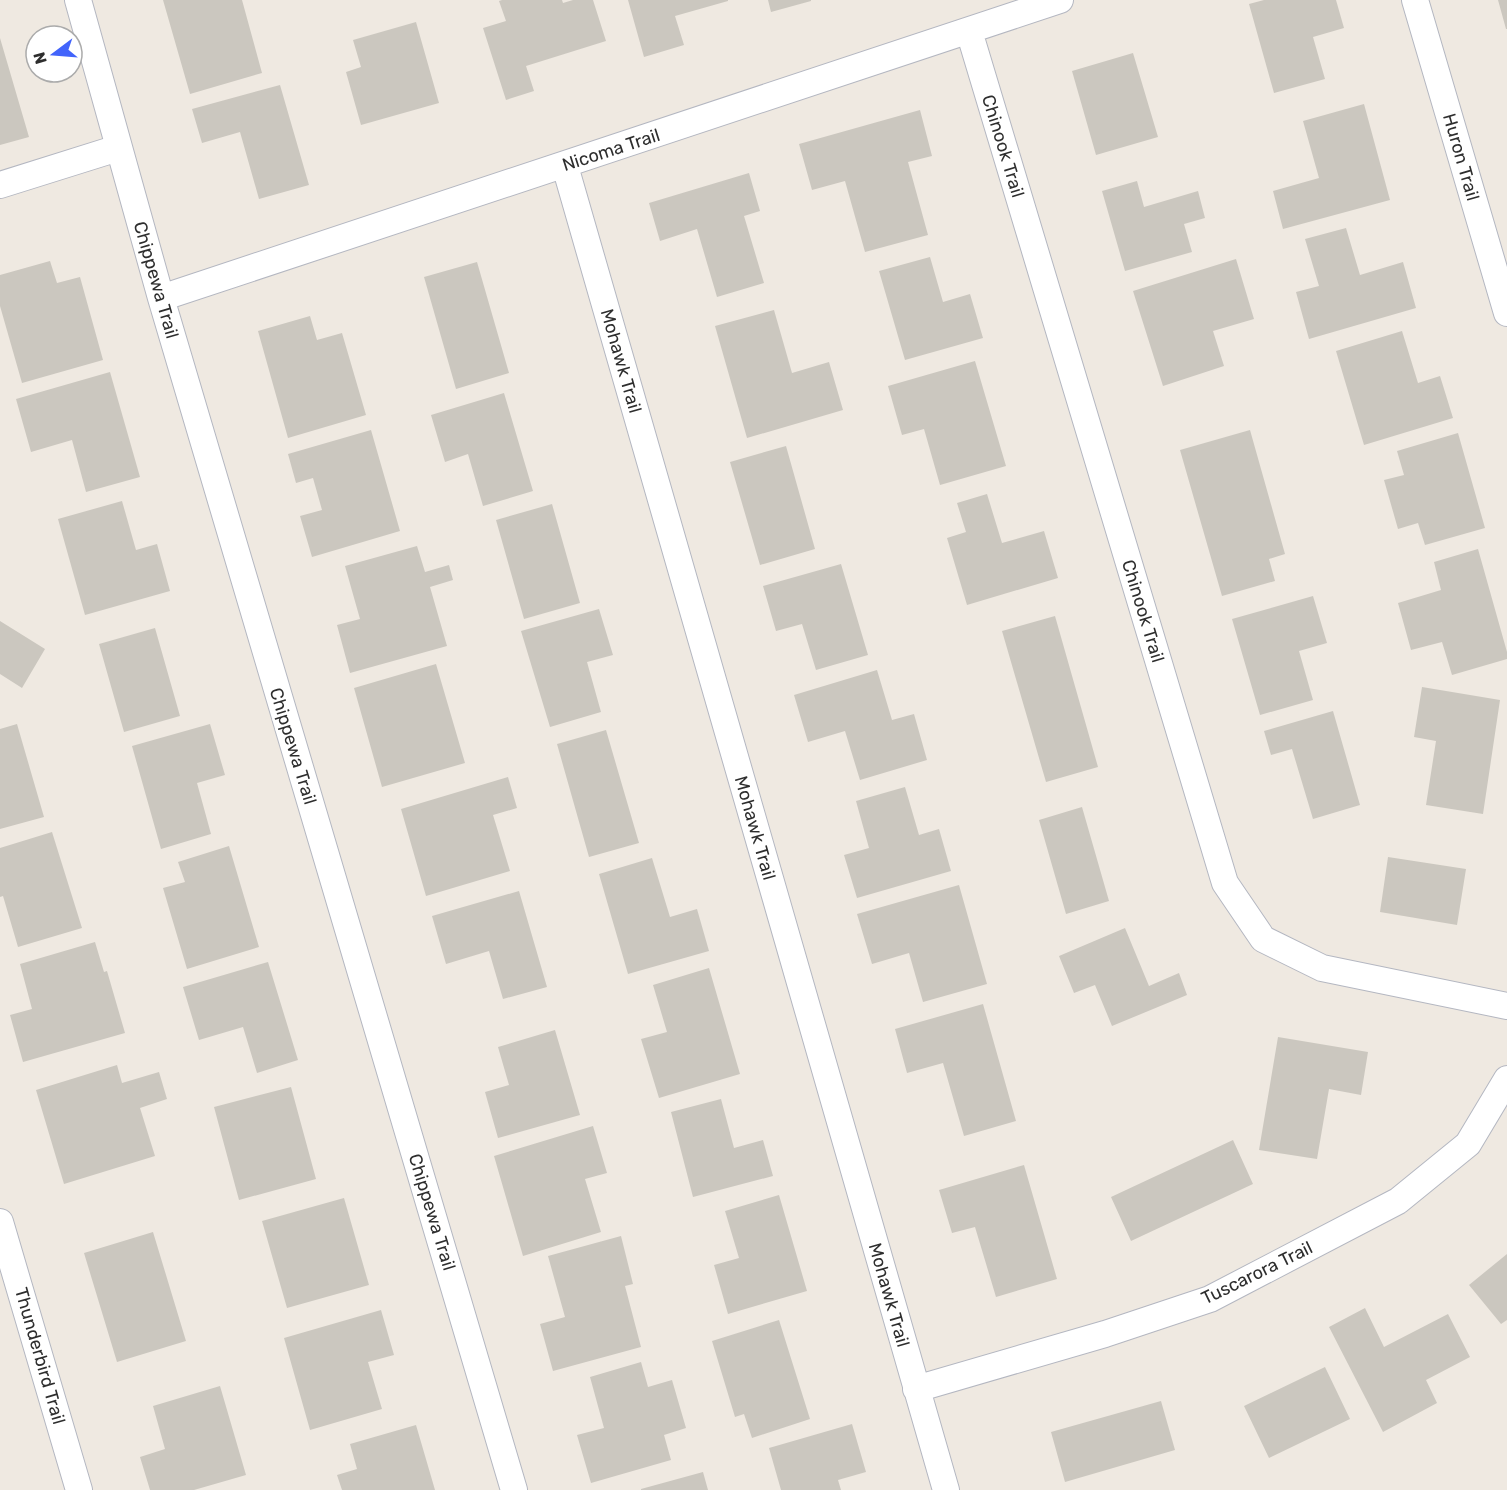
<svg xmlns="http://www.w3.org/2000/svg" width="1507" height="1490" viewBox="0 0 1507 1490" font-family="Rubik,sans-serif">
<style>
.building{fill:#cbc7bf}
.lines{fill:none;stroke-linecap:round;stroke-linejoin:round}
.street-casing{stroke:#b4b7c1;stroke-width:28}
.street{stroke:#fff;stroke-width:26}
.labels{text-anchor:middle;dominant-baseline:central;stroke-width:5;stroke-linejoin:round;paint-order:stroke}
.street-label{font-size:18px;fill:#2e2e2e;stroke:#fff}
</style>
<rect width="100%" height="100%" fill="#efe9e1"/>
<path class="building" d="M163 0H242L262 73 190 94Z
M502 0H562L563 3 573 0H593L606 41 526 66 534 91 506 100 483 28 506 21 499 1Z
M628 0H728V1L675 16 684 45 644 57Z
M768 0H811V1L771 12Z
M1264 0H1336L1344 28 1313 37 1325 79 1274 93 1249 4Z
M1498 0H1507V29H1506Z
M416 22 439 103 361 125 346 72 361 67 353 40Z
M0 38 29 137 0 145Z
M1133 53 1158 137 1096 155 1072 71Z
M280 85 309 185 259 199 240 132 202 143 192 109Z
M1364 104 1390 200 1283 229 1273 191 1319 178 1303 121Z
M920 110 932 156 908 162 928 235 865 252 845 181 812 190 799 144Z
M749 173 760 211 744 216 764 283 717 297 697 229 660 241 649 203Z
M1137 181 1144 207 1198 191 1205 218 1184 224 1192 252 1125 271 1102 191Z
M1346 228 1360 275 1403 262 1416 308 1309 339 1296 292 1319 286 1305 239Z
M930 257 943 302 970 294 983 338 905 360 879 271Z
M1236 259 1254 319 1213 331 1224 366 1163 386 1133 291Z
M50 261 57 283 80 277 103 360 22 383 0 306V275Z
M477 262 509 373 456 389 424 277Z
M774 310 792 373 829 362 843 410 747 438 715 326Z
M310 316 317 340 342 333 366 415 288 438 258 331Z
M1402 331 1418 383 1440 376 1453 418 1364 445 1336 351Z
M975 361 1006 466 940 485 924 429 902 435 888 386Z
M110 372 140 477 86 492 72 440 31 452 16 399Z
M504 393 533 491 483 506 468 454 445 462 431 415Z
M371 430 400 531 312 557 300 516 322 510 313 478 296 483 288 454Z
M1250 430 1285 554 1269 559 1275 581 1222 596 1180 450Z
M1458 433 1485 528 1425 545 1418 523 1398 529 1384 480 1404 475 1397 451Z
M786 446 815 549 760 565 730 462Z
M987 494 1002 543 1044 531 1058 578 967 605 947 538 966 532 957 503Z
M122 501 136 550 157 544 170 591 85 615 58 519Z
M552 504 580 603 524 619 496 520Z
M417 546 425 572 449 565 453 580 430 587 447 646 350 673 337 625 360 619 345 566Z
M1478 549 1507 652V659L1452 675 1442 642 1411 650 1398 603 1441 590 1434 562Z
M841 564 868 655 816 670 802 624 776 631 763 586Z
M1313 596 1327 643 1299 651 1313 700 1260 715 1232 619Z
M599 609 613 655 587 662 601 712 550 727 521 631Z
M1055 616 1098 767 1046 782 1002 631Z
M0 621 45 649 22 688 0 674Z
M155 628 180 716 124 732 99 644Z
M436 664 465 763 382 787 354 688Z
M877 670 892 720 914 714 927 760 860 780 845 731 808 742 794 695Z
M1422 687 1500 700 1483 814 1426 805 1436 741 1414 737Z
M1333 711 1360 805 1313 819 1292 749 1271 755 1264 731Z
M17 724 44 817 0 829V729Z
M210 724 225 775 197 783 211 834 161 849 132 746Z
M606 730 639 843 589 857 557 744Z
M508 777 517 808 493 815 510 871 426 896 401 809Z
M905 787 919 835 939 829 951 871 857 898 844 855 869 848 856 801Z
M1082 807 1109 901 1066 914 1039 820Z
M52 832 82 928 18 947 3 896 0 897V848Z
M229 846 259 947 187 969 163 888 185 882 178 862Z
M1388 857 1466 869 1457 925 1380 912Z
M652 858 670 917 697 909 709 951 628 974 599 874Z
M959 885 987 984 923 1002 909 953 872 964 857 914Z
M519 891 547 987 503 999 489 951 446 964 432 916Z
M1125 928 1149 986 1179 973 1187 995 1112 1026 1095 985 1074 993 1059 956Z
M95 942 104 972 107 971 125 1033 23 1062 10 1015 32 1009 20 964Z
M268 962 298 1060 257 1073 243 1027 199 1040 183 987Z
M709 968 740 1074 659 1098 641 1039 667 1032 653 985Z
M983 1004 1016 1121 964 1136 943 1063 907 1073 895 1029Z
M555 1030 580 1115 498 1138 485 1092 509 1085 498 1047Z
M1278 1037 1368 1052 1361 1095 1329 1089 1317 1159 1259 1150Z
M117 1065 122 1083 159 1072 167 1099 140 1108 155 1156 64 1184 36 1090Z
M291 1087 316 1179 239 1200 214 1107Z
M721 1099 734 1148 763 1140 773 1176 693 1197 671 1112Z
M593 1126 607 1173 585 1179 601 1232 523 1256 494 1156Z
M1233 1140 1253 1184 1131 1241 1111 1197Z
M1024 1165 1057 1279 996 1297 975 1227 952 1233 939 1190Z
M779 1195 807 1291 728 1314 714 1265 739 1258 725 1211Z
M344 1198 369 1285 287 1308 262 1221Z
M153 1232 186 1341 117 1362 84 1253Z
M621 1236 633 1284 625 1286 641 1347 553 1371 540 1324 565 1317 548 1256Z
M1507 1254V1320L1501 1324 1469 1285Z
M1365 1308 1384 1347 1448 1314 1470 1357 1426 1380 1437 1403 1383 1432 1329 1327Z
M381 1310 394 1355 368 1362 382 1409 310 1430 284 1338Z
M779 1320 810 1419 752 1438 744 1414 735 1417 712 1341Z
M641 1362 648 1387 672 1380 686 1428 664 1435 671 1460 591 1483 577 1435 604 1428 590 1377Z
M1325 1367 1350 1419 1269 1458 1244 1406Z
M220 1386 246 1475 194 1490H150L140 1457 165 1449 153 1406Z
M1161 1401 1175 1450 1065 1482 1051 1432Z
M852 1424 866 1472 838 1480 841 1490H781L769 1448Z
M416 1425 435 1490H342L337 1475 357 1469 350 1444Z
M703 1472 708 1490H641V1489Z"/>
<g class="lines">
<defs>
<path id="street" d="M78 0 161 298 514 1490
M1415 0 1507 313
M969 31 1225 883 1263 939 1322 968 1507 1006
M565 166 946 1490
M0 185 118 148
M161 298 1060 0
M0 1222 79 1490
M916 1389 1105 1334 1210 1299 1398 1201 1468 1144 1507 1079"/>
</defs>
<use href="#street" class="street-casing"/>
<use href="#street" class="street"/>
</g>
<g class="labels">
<g class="street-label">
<text transform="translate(1003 146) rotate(73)">Chinook Trail</text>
<text transform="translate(611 150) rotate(-18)">Nicoma Trail</text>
<text transform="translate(1461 157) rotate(74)">Huron Trail</text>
<text transform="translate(156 280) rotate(74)">Chippewa Trail</text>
<text transform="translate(621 361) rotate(74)">Mohawk Trail</text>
<text transform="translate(1143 611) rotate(73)">Chinook Trail</text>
<text transform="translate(293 746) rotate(73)">Chippewa Trail</text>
<text transform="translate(755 828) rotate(74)">Mohawk Trail</text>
<text transform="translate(432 1212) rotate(73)">Chippewa Trail</text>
<text transform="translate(1257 1273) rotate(-26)">Tuscarora Trail</text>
<text transform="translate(889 1295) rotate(74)">Mohawk Trail</text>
<text transform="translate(40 1356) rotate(74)">Thunderbird Trail</text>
</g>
</g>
<g transform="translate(54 54) rotate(254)"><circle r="28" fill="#ffffff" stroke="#ababab" stroke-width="1.5"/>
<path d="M0-4.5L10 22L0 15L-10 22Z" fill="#4264fb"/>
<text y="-9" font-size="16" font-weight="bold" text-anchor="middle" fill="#2e2e2e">N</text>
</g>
</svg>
